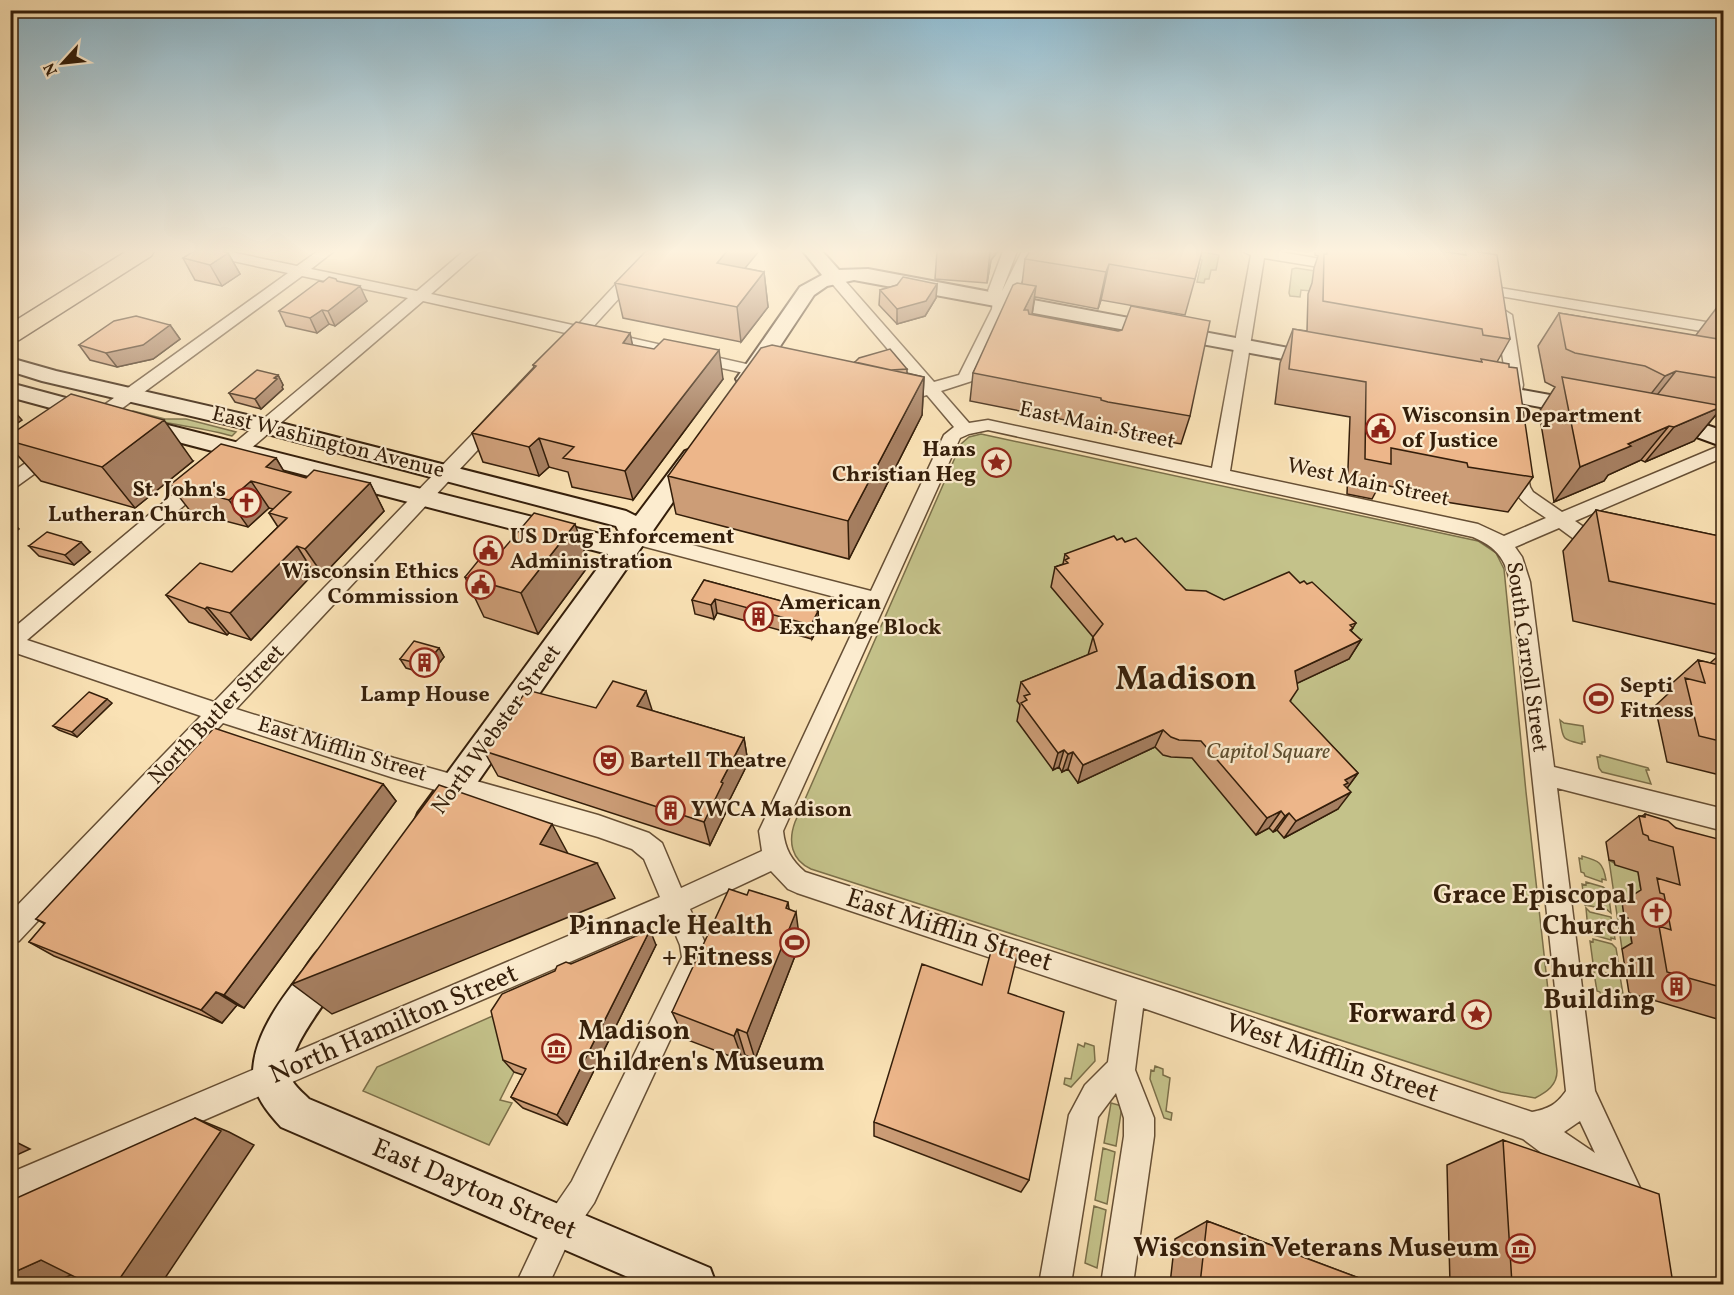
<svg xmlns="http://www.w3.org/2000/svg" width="1734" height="1295" viewBox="0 0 1734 1295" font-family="Vollkorn,serif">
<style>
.green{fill:#c4c28a;stroke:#7c704a;stroke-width:1.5}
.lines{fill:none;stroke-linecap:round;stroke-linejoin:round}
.street-casing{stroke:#664f35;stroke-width:3}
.secondary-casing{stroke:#341e0a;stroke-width:4}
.primary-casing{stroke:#341e0a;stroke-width:3}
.street{fill:#fceccf;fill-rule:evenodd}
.secondary{fill:#fceccf;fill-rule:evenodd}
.primary{fill:#fae2b5;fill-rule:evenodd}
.wall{fill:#cc9d77;stroke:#341e0a;stroke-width:1.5}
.shaded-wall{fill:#a67f61;stroke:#341e0a;stroke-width:1.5}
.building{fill:#edb68a;stroke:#341e0a;stroke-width:1.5}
.labels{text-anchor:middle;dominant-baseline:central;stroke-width:4.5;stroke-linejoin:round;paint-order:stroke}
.poi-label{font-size:22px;font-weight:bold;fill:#341e0a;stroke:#fceccf;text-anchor:start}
.street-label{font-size:22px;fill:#341e0a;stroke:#fceccf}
.park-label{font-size:22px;font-style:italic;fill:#5f4f30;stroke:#fceccf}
.near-poi-label{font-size:27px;font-weight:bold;fill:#341e0a;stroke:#fceccf;text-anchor:end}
.near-street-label{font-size:27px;fill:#341e0a;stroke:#fceccf}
.town-label{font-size:34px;font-weight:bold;fill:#341e0a;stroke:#fceccf}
</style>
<rect width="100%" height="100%" fill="#fae2b5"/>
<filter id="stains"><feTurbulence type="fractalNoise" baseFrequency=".00333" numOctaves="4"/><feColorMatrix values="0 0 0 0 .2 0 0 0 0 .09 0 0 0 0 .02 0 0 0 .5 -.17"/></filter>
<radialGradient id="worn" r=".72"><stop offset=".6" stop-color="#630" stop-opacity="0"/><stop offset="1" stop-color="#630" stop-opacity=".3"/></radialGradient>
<path class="green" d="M1197 251 1219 255 1216 270H1211L1209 279H1205L1204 283 1197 282 1202 260 1196 258Z
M1296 268 1334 274 1311 291 1301 290 1300 297 1290 296 1289 293 1292 269Z
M133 411 165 419H186L236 432 232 436C198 426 163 425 130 413Z
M981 434 1478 541 1496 553 1504 569 1526 792 1557 1071C1557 1085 1547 1092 1535 1098L1501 1092 811 869C791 860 788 841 795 822L961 444 969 437Z
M1560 720 1564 723 1583 726 1585 742H1582V744C1562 739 1563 740 1560 720Z
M1600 755 1648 768 1649 770H1646L1651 784 1602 772 1599 768 1597 757H1600Z
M1582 856C1599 861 1603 862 1606 880L1602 879V882L1585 876 1584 873 1581 872 1579 858 1582 859Z
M1609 860 1619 866 1637 867 1644 909 1628 918 1633 953 1622 949Z
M1586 882 1603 887 1608 891 1611 913 1606 909 1585 905 1582 884 1586 885Z
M1586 908 1590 912 1611 917 1615 939 1611 938V940L1593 935 1592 931 1588 930Z
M1593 939 1612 944 1616 948 1620 972 1615 968 1593 963 1590 941 1593 942Z
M1593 967 1597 968 1598 971 1620 976 1624 1000 1620 999V1001L1601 995 1600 992 1597 991Z
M513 1007 502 1024 514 1072 500 1100 512 1103 489 1145 363 1091 377 1067Z
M1085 1043 1094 1046 1095 1061 1071 1087 1064 1084 1065 1078 1071 1079 1078 1044 1084 1047Z
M1155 1066 1163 1069V1075L1170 1078 1166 1111 1172 1113 1171 1120 1164 1118 1150 1079 1151 1070 1154 1071Z
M1111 1103 1122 1106 1116 1146 1104 1143Z
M1103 1148 1115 1152 1107 1204 1095 1200Z
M1094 1206 1106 1210 1097 1268 1085 1263Z"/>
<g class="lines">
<defs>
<path id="street" d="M198 251H226L297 266 318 251H334L311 269 417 291 464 251H480L431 294 577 326 647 251H662L591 329 777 371 779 374 777 377 771 379 584 337 575 347 569 349 561 344 570 334 423 301 27 640 214 702 489 417H501L503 421 501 425 236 709 394 758 598 815 649 833 662 843 681 888 762 851 759 831 865 605 627 542 624 537 627 532 634 530 871 591 944 435 954 427 927 395 895 404 889 403 887 399 889 395 920 387 829 280 827 277 829 274H839L934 382 959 375 992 309 993 299 988 291 1003 251H1017L1002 291 1022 251H1036L1016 293 1007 301 1006 309 974 378 972 381 941 391 969 423 988 420 1212 468 1251 255 1242 251H1275L1349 264 1351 267 1344 271 1264 258 1230 471 1478 524 1504 536 1546 518C1526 504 1513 499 1510 473 1510 467 1508 464 1512 459H1524L1530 487 1533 492 1562 512 1724 444V457L1575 521 1607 543 1610 548 1607 553 1600 555 1593 553 1559 528 1515 547 1522 557 1530 582 1554 767 1724 809V831L1557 788 1595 1091 1641 1190 1637 1201 1626 1205C1589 1190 1555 1163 1523 1139L1143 1008 1135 1070 1154 1118V1136L1133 1284H1101L1124 1136V1118L1116 1093 1098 1117 1071 1284H1039L1069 1115 1085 1085 1108 1062 1117 1000 797 893 788 889 771 871 690 909 706 945 708 958 594 1203 570 1238 549 1284H516L548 1216 572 1181 682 957 680 945 669 919 10 1204V1173L660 897 644 859 632 849 598 837 394 778 223 723 19 941 10 944V913L201 716 10 651V631L408 298 302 276 98 426H86L84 422 86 418 288 273 205 255ZM988 430 1473 537C1503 550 1508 565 1513 597L1566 1091C1556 1105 1548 1109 1532 1112L1177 992 805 872C791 860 785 849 783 831L960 438 969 434ZM1580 1121 1595 1153 1564 1132Z
M1476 284 1724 325V335L1471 291 1469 288Z
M1504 310 1512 315 1523 385 1521 396 1513 401 1505 396 1507 385 1496 315Z
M53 446 59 448 62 452 59 456 16 487 10 489V474L47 448Z"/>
<path id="secondary" d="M803 251H822L839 270 868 269 1321 354 1329 355 1332 360 1329 365 1321 366 854 280 827 286 814 295 755 384 747 386 739 384 736 379 800 287 822 275Z
M10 358 56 371 265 419 626 511 636 516 685 451 693 448 701 451 705 456 442 833 430 838 418 833 414 823 418 813 608 554 128 429 124 424 128 419 136 417 608 536 619 532 616 526 264 433 42 381 10 371Z
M10 383 103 408 106 413 103 418 95 420 10 397Z
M1484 383 1583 401 1591 403 1594 408 1591 413 1583 415 1476 395 1473 390 1476 385Z
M1664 416 1700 423 1724 431V447L1694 436 1656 428 1652 423 1656 418Z
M331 946 344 951 349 964C338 991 278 1052 293 1082 297 1088 304 1094 309 1099L710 1268 716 1284H644L281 1127C268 1113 254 1096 253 1076 252 1037 281 999 304 970 308 964 313 956 318 951 321 949 327 948 331 946Z"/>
<path id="primary" d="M127 251H154L151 256 19 340 10 342V324Z"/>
</defs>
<use href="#street" class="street-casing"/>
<use href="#secondary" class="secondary-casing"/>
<use href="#primary" class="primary-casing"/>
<use href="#street" class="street"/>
<use href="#secondary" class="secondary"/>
<use href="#primary" class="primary"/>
</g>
<path class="wall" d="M937 251H998L991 260 987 283 935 279Z
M1202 251 1195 279 1185 315 1101 300 1098 309 1035 297 1032 315 1190 416 1181 444 1101 430 1094 428 1095 426 970 401 973 373 1022 284 1025 259Z
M1315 251H1490L1488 254 1510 339 1497 362 1533 477 1508 512 1446 502 1445 498 1380 484 1372 499 1347 494 1350 417 1275 404 1280 363 1293 329 1307 331 1308 294 1312 283 1314 268 1318 256 1315 255Z
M228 253 240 274 222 286 195 280 183 258Z
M745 268 764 272 768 307 741 342 623 318 615 283Z
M337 281 367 301 335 326 329 324 317 333 286 326 279 311Z
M937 284 936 298 925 316 897 324 879 305 880 290 897 285Z
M1721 302H1724V417L1715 416 1694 441 1645 462 1641 460 1608 475 1604 481 1554 502 1539 412 1555 387 1545 382 1538 346 1559 313 1696 336V335Z
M170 325 180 339 153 359 117 367 90 360 79 345Z
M630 333 632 345 723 379 633 500 572 487 568 472 549 467 539 476 483 462 472 433 534 367 533 365Z
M855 362 907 369V373L924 377 922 415 849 559 676 514 668 476Z
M278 375 283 385 282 387 283 389 261 409 235 402 229 393Z
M10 435 193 461 135 508 41 481 10 447Z
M276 458 284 472 306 478 370 483 384 511 323 575 314 573 251 640 229 633 227 635 189 622 166 595 232 572 278 527 269 513 273 509 269 508 248 527 191 512 170 485Z
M1596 510 1724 537V656L1573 621 1563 551Z
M1117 540 1125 542 1186 590 1224 600 1300 583 1307 584 1356 623 1351 631 1361 640 1349 659 1297 683 1290 702 1358 773 1347 788 1338 809 1284 838 1277 830 1273 832 1269 828 1256 835 1192 758 1171 757 1163 755 1155 747 1078 783 1068 769 1062 772 1059 767 1053 770 1017 721 1020 705 1017 701 1021 682 1088 655 1093 637 1051 587 1055 567 1063 564 1065 554Z
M29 546 90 552 74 565 39 556Z
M495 559 589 565 538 634 484 617 465 577Z
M704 580 818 611 819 625 812 639 717 613 714 619 695 614 692 600Z
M439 648 444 657 430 675 406 668 400 659Z
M1717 657 1724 659V776L1667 762 1655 706 1670 692 1668 687 1698 660 1710 663Z
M112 703 77 737 59 730 53 726Z
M596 708 653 711 744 738 748 763 728 803 729 806 710 845 498 776 484 751Z
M383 784 396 801 244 1008 237 1005 222 1023 54 956 29 942 45 924 36 919Z
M1645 814 1676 828 1724 866V1021L1629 993 1622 949 1632 943 1628 918 1624 916 1622 902 1641 890 1638 872 1615 865 1614 861 1609 860 1606 842 1639 816H1642Z
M789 909 800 943 755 1059 745 1055 743 1061 685 1039 672 1012Z
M656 945 567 1125 523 1108 511 1097 523 1075 514 1072 503 1060 555 971 571 964Z
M1008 993 1029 1180 1021 1192 874 1136V1122Z
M1503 1140 1673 1284H1450L1447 1165Z
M1207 1221 1375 1284H1170L1175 1239Z"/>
<path class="shaded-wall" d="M10 251H20L10 257Z
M727 251H759L721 298 717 263Z
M990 251H998L991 260 987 283Z
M228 253 240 274 222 286 210 265Z
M1109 264 1101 300 1098 309 1106 272Z
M764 272 768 307 741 342 737 307Z
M937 284 936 298 925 316 897 324V309Z
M360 286 367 301 335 326 328 311Z
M1036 286 1032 314 1020 337 1024 310Z
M322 310 329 324 317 333 310 318Z
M170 325 180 339 153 359 117 367 106 353Z
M630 333 636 362 623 343Z
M719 350 723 379 633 500 625 471Z
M1676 371 1650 404 1639 409 1665 376Z
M278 375 283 385 282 387 283 389 261 409 255 399Z
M924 377 922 415 849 559 848 521Z
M1723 406 1694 441 1645 462 1674 427Z
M14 411 22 420 10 428V413Z
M164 420 193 461 135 508 102 467Z
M1669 426 1641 460 1608 475 1604 481 1554 502 1580 467 1628 444Z
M539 438 549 467 539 476 529 447Z
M276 458 292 485 266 467Z
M251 481 269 508 248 527 229 500Z
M370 483 384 511 323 575 305 549Z
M10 520 19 529 10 536Z
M575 524 589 565 538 634 521 593Z
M81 542 90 552 74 565 65 555Z
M297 546 314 573 251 640 230 613Z
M715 599 717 613 714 619 711 605Z
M207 607 229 633 227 635 205 609Z
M818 611 819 625 812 639 811 625Z
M1361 640 1349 659 1285 689 1295 671Z
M439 648 444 657 430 675 425 665Z
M646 691 654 716 637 706Z
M107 699 112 703 77 737 72 732Z
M1163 730 1155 747 1078 783 1083 765Z
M744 738 748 763 728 803 729 806 710 845 704 822 721 782Z
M1064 750 1059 767 1053 770 1058 753Z
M1073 752 1068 769 1062 772 1068 754Z
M1358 773 1345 791 1340 793 1345 780Z
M383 784 396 801 244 1008 224 995Z
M1351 792 1338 809 1284 838 1296 821Z
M1281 811 1269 828 1256 835 1267 818Z
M1289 813 1277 830 1273 832 1285 816Z
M552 824 572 861 597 863 615 898 332 1014 292 984 540 844Z
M788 902 791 923 796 912 800 943 755 1059 747 1033Z
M650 930 656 945 567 1125 557 1115Z
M216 992 237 1005 222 1023 201 1010Z
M737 1029 745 1055 743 1061 734 1036Z
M195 1118 229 1132 254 1145 161 1284H116Z
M10 1139 30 1149 10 1158Z
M41 1260 85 1269 50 1284H10V1274Z"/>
<path class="building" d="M194 251H221L228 253 210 265 183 258Z
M646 251H727L717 263 764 272 737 307 615 283Z
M1030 251H1202L1195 279 1109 264 1106 272 1025 259Z
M1327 251H1441L1466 255 1465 251H1473L1497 255 1510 339 1483 335 1482 329 1323 301 1324 254H1327Z
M329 277 336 279 337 281 360 286 328 311 322 310 310 318 279 311 319 281 323 282Z
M903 277 937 284 926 301 897 309 880 290 897 285Z
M1017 283 1036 286 1024 310H1028L1029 314 1118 331 1122 330 1131 306 1210 321 1190 416 1108 402 1101 400V398L973 373 1013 285Z
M1559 313 1724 340V379L1676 371 1665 376 1645 366 1575 353 1566 349Z
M136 316 170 325 143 345 106 353 79 345 114 321Z
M576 322 630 333 623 343 654 349 664 339 719 350 625 471 563 458 574 447 539 438 529 447 472 433 536 366 533 365Z
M1293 329 1482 362 1481 359 1509 364V367L1517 368 1533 477 1468 467 1467 463 1391 448V464L1365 459 1366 382 1289 369Z
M772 345 924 377 848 521 668 476 761 348Z
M890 349 907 369 891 370 855 362 859 358Z
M257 370 278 375 274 378 277 379 255 399 229 393Z
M1562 377 1723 406 1674 427 1669 426 1628 444 1631 446 1580 467Z
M71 394 164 420 102 467 10 441V435Z
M221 444 276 458 266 467 306 478 314 470 370 483 305 549 297 546 230 613 207 607 205 609 166 595 200 563 232 572 287 518 269 513 291 492 251 481 229 500 170 485Z
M1596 510 1724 537V606L1609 581Z
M534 513 575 524 521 593 465 577 482 556 495 559Z
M47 532 81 542 65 555 29 546Z
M1114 536 1117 540 1122 538 1125 542 1136 538 1186 590 1206 591 1224 600 1289 572 1300 583 1304 581 1307 584 1312 582 1356 623 1350 625 1353 628 1350 630 1361 640 1295 671 1298 689 1290 701 1358 773 1345 780 1348 783 1344 785 1351 792 1296 821 1289 813 1285 816 1281 811 1267 818 1201 741 1179 740 1171 737 1163 730 1083 765 1073 752 1068 754 1064 750 1058 753 1021 703 1027 700 1024 696 1030 694 1021 682 1097 651 1093 637 1103 624 1055 567 1068 563 1065 560 1069 558 1065 554Z
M704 580 818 611 811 625 715 599 711 605 692 600Z
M414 641 439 648 425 665 400 659Z
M1717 657 1724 659V742L1699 736 1685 678 1705 683 1698 660 1719 665Z
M613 681 646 691 637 706 744 738 721 782 723 783 704 822 484 751 527 690 596 708Z
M89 692 107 699 72 732 53 726Z
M214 728 383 784 224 995 216 992 201 1010 29 942 45 923 36 919Z
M439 785 552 824 540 844 597 863 292 984Z
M1645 814 1668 821 1676 828 1718 839 1724 866V988L1667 972 1659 926 1671 930 1664 894 1660 893 1657 878 1680 885 1673 847 1649 840 1648 836 1643 834 1639 816 1645 817Z
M729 889 747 895 749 890 788 902 786 908 796 912 747 1033 737 1029 734 1036 672 1012Z
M650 930 557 1115 511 1097 526 1069 503 1060 491 1011 502 994 555 971 557 966 566 962 571 964Z
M994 940 1019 948 1008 993 1064 1012 1029 1180 874 1122 922 964 982 985Z
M195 1118 221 1131 116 1284H89L41 1260 10 1274V1201Z
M1503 1140 1659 1194 1673 1284H1512Z
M1207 1221 1375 1284H1200Z"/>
<linearGradient id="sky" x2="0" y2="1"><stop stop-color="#8bb8ce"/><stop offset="0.58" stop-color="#fdf2de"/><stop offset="1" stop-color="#fdf2de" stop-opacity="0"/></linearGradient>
<rect width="1734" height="433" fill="url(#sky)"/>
<defs>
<symbol id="civic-ring" viewBox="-11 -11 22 22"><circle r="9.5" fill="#fceccf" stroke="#8f2418" stroke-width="1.5"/><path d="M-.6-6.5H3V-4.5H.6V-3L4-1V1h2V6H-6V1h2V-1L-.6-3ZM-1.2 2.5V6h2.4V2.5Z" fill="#8f2418"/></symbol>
<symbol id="sight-ring" viewBox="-11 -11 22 22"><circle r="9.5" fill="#fceccf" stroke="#8f2418" stroke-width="1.5"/><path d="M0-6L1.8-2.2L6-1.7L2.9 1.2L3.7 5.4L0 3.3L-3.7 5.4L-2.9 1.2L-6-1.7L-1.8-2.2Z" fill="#8f2418"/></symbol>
<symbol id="church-ring" viewBox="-11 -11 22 22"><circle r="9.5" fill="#fceccf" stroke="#8f2418" stroke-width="1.5"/><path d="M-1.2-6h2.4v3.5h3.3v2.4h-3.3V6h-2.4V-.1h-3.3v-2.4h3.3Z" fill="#8f2418"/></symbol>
<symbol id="building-ring" viewBox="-11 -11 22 22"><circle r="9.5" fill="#fceccf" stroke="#8f2418" stroke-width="1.5"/><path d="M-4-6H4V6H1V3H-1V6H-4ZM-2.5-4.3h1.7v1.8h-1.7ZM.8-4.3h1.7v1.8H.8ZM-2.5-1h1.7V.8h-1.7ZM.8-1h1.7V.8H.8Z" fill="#8f2418"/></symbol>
<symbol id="stadium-ring" viewBox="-11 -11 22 22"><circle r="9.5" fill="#fceccf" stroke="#8f2418" stroke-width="1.5"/><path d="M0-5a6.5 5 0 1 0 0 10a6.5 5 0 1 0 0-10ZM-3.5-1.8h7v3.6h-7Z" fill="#8f2418"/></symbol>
<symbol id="theatre-ring" viewBox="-11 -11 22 22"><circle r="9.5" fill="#fceccf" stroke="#8f2418" stroke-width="1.5"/><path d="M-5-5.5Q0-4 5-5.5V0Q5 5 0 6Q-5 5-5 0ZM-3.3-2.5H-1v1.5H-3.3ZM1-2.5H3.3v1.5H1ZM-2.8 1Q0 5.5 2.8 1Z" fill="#8f2418"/></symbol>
<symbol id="museum-ring" viewBox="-11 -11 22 22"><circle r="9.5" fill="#fceccf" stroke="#8f2418" stroke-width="1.5"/><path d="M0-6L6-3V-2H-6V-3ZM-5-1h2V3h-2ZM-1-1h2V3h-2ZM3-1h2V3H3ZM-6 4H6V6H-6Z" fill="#8f2418"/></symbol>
</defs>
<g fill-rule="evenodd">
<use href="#civic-ring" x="1364" y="412" width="33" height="33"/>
<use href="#sight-ring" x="980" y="446" width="33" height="33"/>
<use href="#church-ring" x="230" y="486" width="33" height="33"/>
<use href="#civic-ring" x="472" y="534" width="33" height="33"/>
<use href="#civic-ring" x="464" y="568" width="33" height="33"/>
<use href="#building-ring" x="742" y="600" width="33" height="33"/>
<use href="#building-ring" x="408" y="646" width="33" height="33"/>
<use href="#stadium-ring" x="1582" y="682" width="33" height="33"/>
<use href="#theatre-ring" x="592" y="744" width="33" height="33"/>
<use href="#building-ring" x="654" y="794" width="33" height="33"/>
<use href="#church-ring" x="1640" y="896" width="33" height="33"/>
<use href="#stadium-ring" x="778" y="926" width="33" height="33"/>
<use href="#building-ring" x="1660" y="970" width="33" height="33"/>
<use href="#sight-ring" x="1460" y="998" width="33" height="33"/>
<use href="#museum-ring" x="540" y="1032" width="33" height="33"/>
<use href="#museum-ring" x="1504" y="1232" width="33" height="33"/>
</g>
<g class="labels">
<g class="poi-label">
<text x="1402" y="416">Wisconsin Department<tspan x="1402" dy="25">of Justice</tspan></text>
<text x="976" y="450" text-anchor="end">Hans<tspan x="976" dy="25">Christian Heg</tspan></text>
<text x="226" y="490" text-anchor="end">St. John's<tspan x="226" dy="25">Lutheran Church</tspan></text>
<text x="510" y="537">US Drug Enforcement<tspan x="510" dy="25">Administration</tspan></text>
<text x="459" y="572" text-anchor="end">Wisconsin Ethics<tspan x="459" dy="25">Commission</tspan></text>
<text x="779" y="603">American<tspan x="779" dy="25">Exchange Block</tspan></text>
<text x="1620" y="686">Septi<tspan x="1620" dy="25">Fitness</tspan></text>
<text x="425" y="695" text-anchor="middle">Lamp House</text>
<text x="630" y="761">Bartell Theatre</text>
<text x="691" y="810">YWCA Madison</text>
</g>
<g class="street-label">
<text transform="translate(1097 426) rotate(12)">East Main Street</text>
<text transform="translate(328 443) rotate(14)">East Washington Avenue</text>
<text transform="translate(1368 483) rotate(12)">West Main Street</text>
<text transform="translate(1526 657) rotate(82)">South Carroll Street</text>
<text transform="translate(217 715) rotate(-46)">North Butler Street</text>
<text transform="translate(497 730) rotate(-54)">North Webster Street</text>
<text transform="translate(342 750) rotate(17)">East Mifflin Street</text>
</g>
<g class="park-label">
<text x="1268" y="752">Capitol Square</text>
</g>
<g class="near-poi-label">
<text x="1636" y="896">Grace Episcopal<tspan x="1636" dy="31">Church</tspan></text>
<text x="773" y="927">Pinnacle Health<tspan x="773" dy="31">+ Fitness</tspan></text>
<text x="1655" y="970">Churchill<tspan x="1655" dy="31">Building</tspan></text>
<text x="1456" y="1015">Forward</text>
<text x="578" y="1032" text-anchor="start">Madison<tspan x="578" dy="31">Children's Museum</tspan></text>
<text x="1499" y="1249">Wisconsin Veterans Museum</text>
</g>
<g class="near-street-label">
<text transform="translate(949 931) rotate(18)">East Mifflin Street</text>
<text transform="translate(394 1025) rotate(-23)">North Hamilton Street</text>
<text transform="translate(1332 1059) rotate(19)">West Mifflin Street</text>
<text transform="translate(474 1190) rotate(23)">East Dayton Street</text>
</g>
<g class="town-label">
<text x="1186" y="680">Madison</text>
</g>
</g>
<rect width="1734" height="1295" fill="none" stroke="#fae2b5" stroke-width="36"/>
<rect x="12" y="12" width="1710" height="1271" fill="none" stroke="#341e0a" stroke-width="3"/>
<rect x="18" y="18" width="1698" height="1259" fill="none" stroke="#341e0a" stroke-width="1.5"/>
<g transform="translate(63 63) rotate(243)" stroke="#fceccf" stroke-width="4.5" paint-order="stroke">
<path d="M0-4.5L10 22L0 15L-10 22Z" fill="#341e0a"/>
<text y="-9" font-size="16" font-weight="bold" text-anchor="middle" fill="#341e0a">N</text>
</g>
<rect width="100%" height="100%" filter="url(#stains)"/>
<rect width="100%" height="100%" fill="url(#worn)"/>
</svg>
